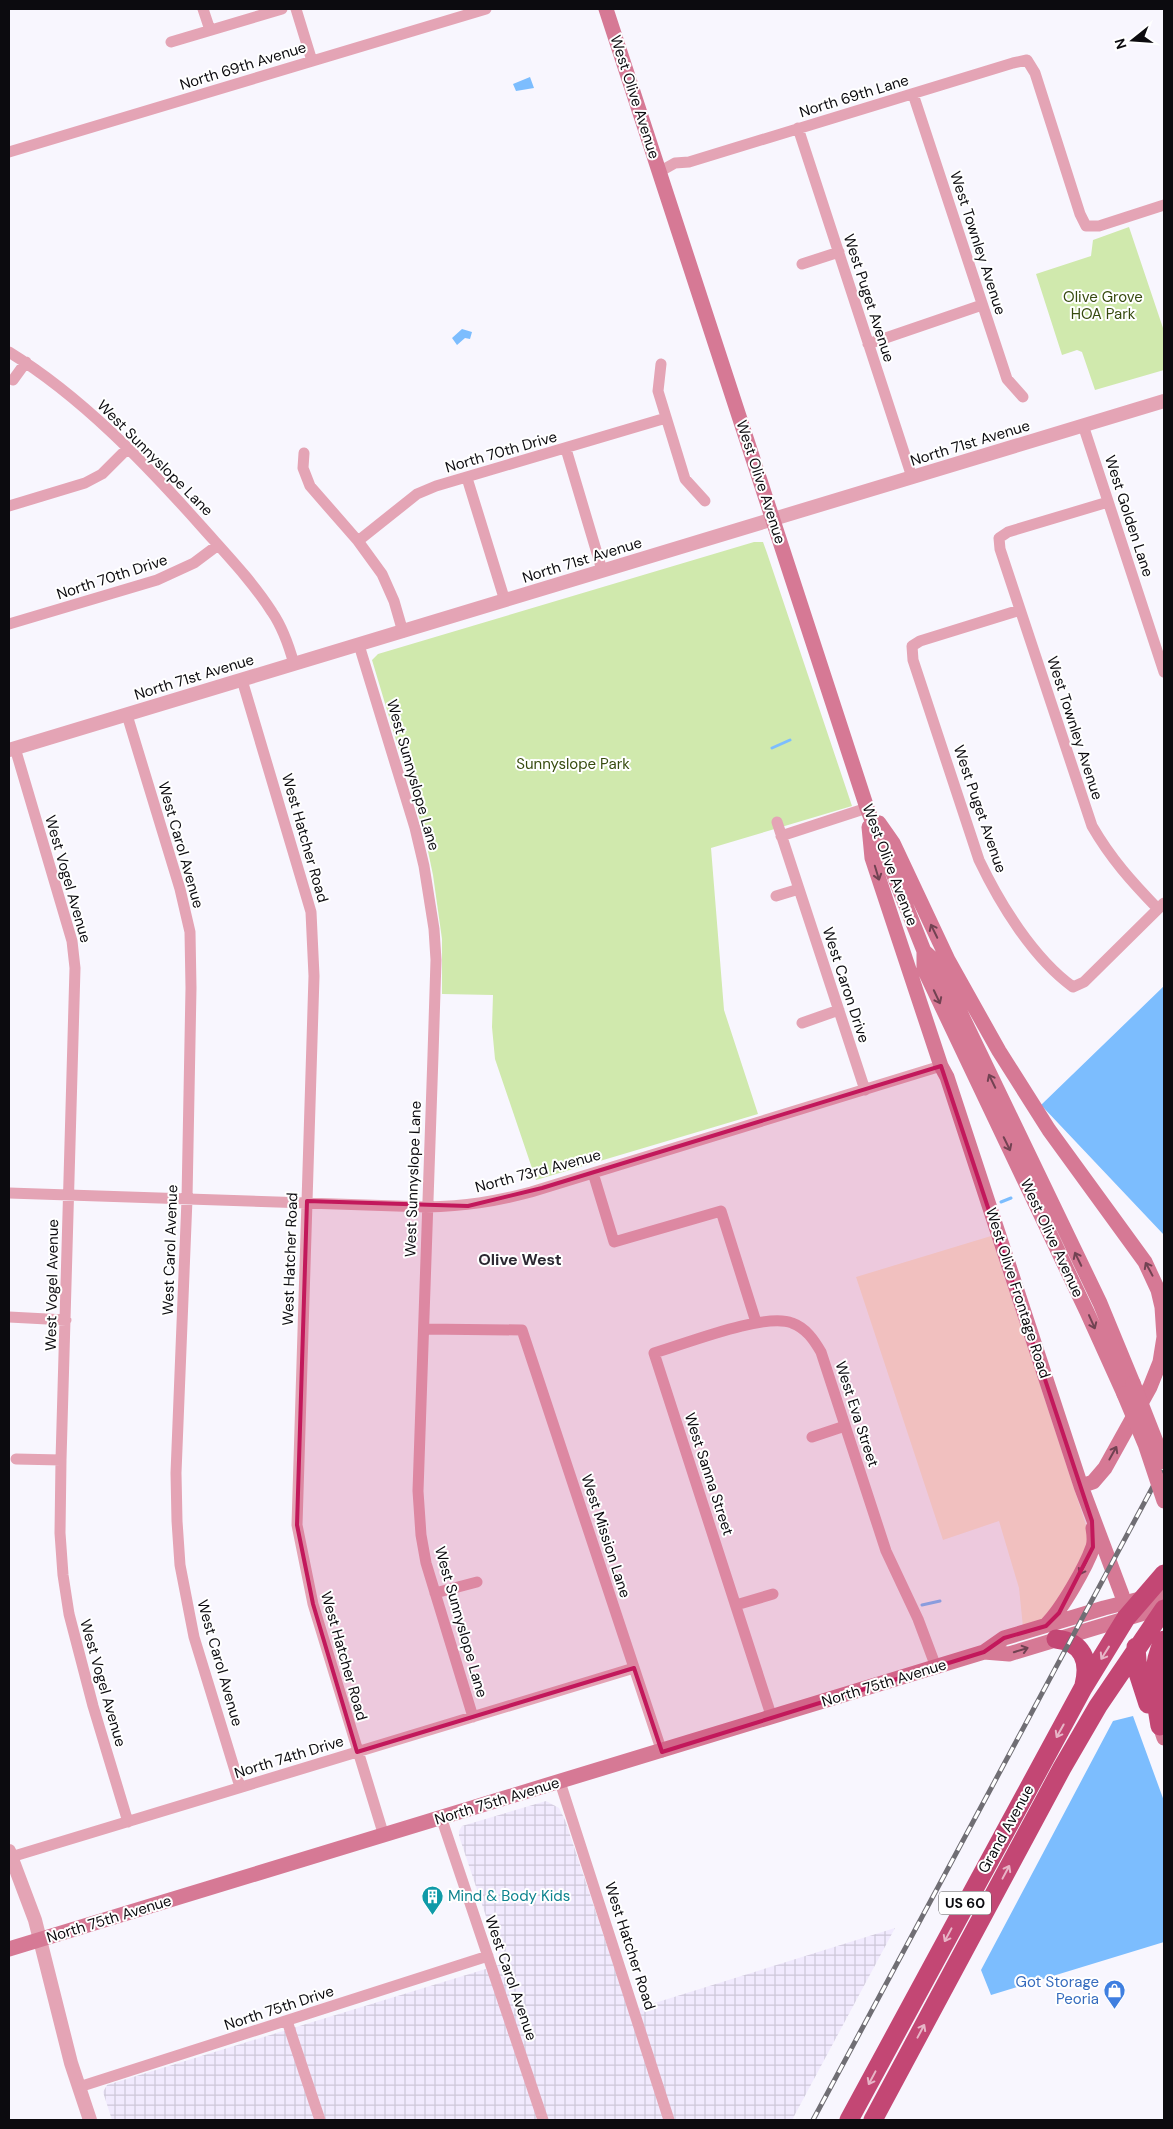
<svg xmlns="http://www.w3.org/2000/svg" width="1173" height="2129" viewBox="0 0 1173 2129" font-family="'DM Sans',sans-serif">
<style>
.commercial{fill:#fdead9}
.industrial{fill:url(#industrial-grid)}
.green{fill:#d0e9ad}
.water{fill:#7cbdfe}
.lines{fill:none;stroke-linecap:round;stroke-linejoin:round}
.stream{stroke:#7cbdfe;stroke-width:3}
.minor{stroke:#e4a4b5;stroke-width:11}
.tertiary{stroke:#e4a4b5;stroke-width:14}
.secondary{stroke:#d67995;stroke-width:15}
.trunk{stroke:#c34774;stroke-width:19}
.rail-casing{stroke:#706e74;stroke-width:5}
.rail{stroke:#fff;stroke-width:3;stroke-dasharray:9;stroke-linecap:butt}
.secondary-bridge{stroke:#d67995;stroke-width:15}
.oneway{stroke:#714252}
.oneway2{stroke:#e7b5c7}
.marked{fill:#c2185b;fill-opacity:0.2;stroke:#c2185b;stroke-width:4;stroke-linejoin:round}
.labels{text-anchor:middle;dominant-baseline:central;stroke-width:4;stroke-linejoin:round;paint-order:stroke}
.shield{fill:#fff;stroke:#555457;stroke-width:1}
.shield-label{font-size:14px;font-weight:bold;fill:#0c0b0f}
.street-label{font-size:15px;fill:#0c0b0f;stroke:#fff}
.park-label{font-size:15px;fill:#374b0f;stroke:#fff}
.culture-label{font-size:15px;fill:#0d838f;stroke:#fff;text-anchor:start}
.shop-label{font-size:15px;fill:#366cbe;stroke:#fff;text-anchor:end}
.neighbourhood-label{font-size:16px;font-weight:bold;fill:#2c2832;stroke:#fff}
</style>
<defs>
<pattern id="industrial-grid" width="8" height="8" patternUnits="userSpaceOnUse" patternTransform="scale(1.25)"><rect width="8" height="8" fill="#f1eafe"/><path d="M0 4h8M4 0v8" fill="none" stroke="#cdc7d8"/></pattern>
</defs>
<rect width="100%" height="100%" fill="#f8f6fe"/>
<path class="commercial" d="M991 1236 1088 1531 1087 1546 1056 1610 1040 1622 1023 1627 1019 1588 999 1521 943 1540 856 1277Z"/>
<path class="industrial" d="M546 1801 559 1808 565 1820 629 2011 895 1928 792 2120H112L103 2092 107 2085 502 1964 459 1836V1831L462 1826Z"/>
<path class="green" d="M1129 227 1164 331V370L1095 390 1082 352 1077 350 1062 355 1036 274 1091 256 1093 240Z
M754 542H763L767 553 852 806 711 848 724 1010 758 1114 536 1180 495 1059 492 1027 493 995 442 994V939L433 875 425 837 372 660 378 654Z"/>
<path class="water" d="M530 77 534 88 516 91 513 84Z
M462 329 472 332 470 339 465 338 457 345 452 338Z
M1164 986V1235L1041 1105Z
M1133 1716 1164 1801V1942L991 1995 981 1970 1113 1721Z"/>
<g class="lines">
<path class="stream" d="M772 748 790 740
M1001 1202 1011 1198
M922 1605 940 1601"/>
<path class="minor" d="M203 9 210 30
M296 9 312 61
M171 42 282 9
M913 94 1007 379 1023 397
M798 128 912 477
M9 152 486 9
M659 172 675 163 689 162 1013 63 1027 60 1035 73 1080 214 1086 226H1099L1164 205
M802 264 839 252
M868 344 982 305
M9 352C82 397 145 463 202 527 226 554 253 582 272 612 283 628 289 646 294 664
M661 364 658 391 685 479 705 501
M13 380 26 362
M1083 425 1164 672
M566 449 602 570
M304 453 303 468 310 486 358 541 382 574 394 601 403 632
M467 478 505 601
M1108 502 1008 532 999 538 1000 549 1092 826C1111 859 1132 882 1158 909
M9 506 85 483 102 474 127 449
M358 541 417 494 436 486 666 418
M1020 610 920 641 912 646 913 660 979 860C1000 904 1033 958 1073 987L1084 982 1164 903
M9 624 157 580 194 563 218 545
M359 645 415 828 424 866 434 929 436 960 433 1055 418 1491 421 1535 426 1563 473 1717
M242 680 311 912 314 976 297 1525 313 1604 384 1836
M127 715 180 889 190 932 191 988 187 1199 176 1473 177 1521 180 1565 194 1637 240 1787
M15 748 72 941 75 968 61 1460 60 1533 63 1575 69 1614 93 1706 128 1822
M777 822 865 1090
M781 836 867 808
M776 896 799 889
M802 1023 839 1010
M593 1173 614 1242 721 1211 756 1322
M9 1193 426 1207C466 1206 493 1202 531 1192L941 1066
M9 1317 66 1320
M424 1329 522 1330 662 1752
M812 1437 845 1426
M16 1459 61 1460
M435 1593 477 1582
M736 1605 773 1594
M772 1718 654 1353C685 1344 765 1312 792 1323 806 1328 814 1340 821 1352L886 1551 918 1619 936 1667
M560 1782 669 2120
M441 1817 543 2120
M11 1857 634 1668
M287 2021 320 2120
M79 2087 488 1956"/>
<path class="tertiary" d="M9 750 1164 401
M9 1851 35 1920 71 2063 90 2120"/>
<path class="secondary" d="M606 9 867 808 924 951V969L1087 1312 1124 1394
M879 823 893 843 948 960 999 1051 1049 1130 1145 1262 1158 1290 1162 1307 1164 1337 1160 1362 1150 1387 1105 1468 1093 1482 1081 1486
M869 827 872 858 941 1066 947 1077 1081 1486 1122 1595 1126 1614
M924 951 936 962 1100 1303 1133 1383
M1047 1624C1062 1609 1086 1567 1093 1547 1095 1541 1094 1534 1093 1528
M984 1652 1009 1654 1164 1607
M1160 1726 1164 1738
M9 1949 984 1652 1004 1638 1104 1608 1164 1593"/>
<path class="trunk" d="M1056 1639C1083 1642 1090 1661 1084 1685
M1136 1647 1138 1673 1148 1704
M1160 1726C1155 1696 1149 1668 1164 1640
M849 2120 1083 1688 1126 1618 1164 1574
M873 2120 1062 1768 1098 1706 1164 1609"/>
<defs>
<path id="rail" d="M813 2120 1164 1466"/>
</defs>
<use href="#rail" class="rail-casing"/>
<use href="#rail" class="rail"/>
<path class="secondary-bridge" d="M1133 1383 1164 1462
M1124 1394 1145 1444 1164 1501"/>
</g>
<defs><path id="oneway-shaft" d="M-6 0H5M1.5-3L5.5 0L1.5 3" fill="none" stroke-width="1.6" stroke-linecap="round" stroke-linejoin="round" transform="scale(1.25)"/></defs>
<g class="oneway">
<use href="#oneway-shaft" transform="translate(877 873) rotate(73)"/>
<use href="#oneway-shaft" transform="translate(934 931) rotate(-116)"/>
<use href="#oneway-shaft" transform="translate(937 997) rotate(65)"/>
<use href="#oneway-shaft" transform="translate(992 1081) rotate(-116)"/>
<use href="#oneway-shaft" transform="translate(1007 1144) rotate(64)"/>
<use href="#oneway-shaft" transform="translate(1078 1259) rotate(-116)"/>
<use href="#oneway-shaft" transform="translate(1149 1269) rotate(-118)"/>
<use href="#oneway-shaft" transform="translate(1092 1322) rotate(66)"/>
<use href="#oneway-shaft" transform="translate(1113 1453) rotate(-61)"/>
<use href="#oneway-shaft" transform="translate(1083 1568) rotate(118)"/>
<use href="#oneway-shaft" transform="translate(1021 1650) rotate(-17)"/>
</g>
<g class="oneway2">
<use href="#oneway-shaft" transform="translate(1105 1653) rotate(122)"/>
<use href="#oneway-shaft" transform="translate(1060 1731) rotate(119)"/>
<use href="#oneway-shaft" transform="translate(1006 1872) rotate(-62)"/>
<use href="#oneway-shaft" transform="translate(948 1935) rotate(118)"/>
<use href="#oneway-shaft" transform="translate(921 2031) rotate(-62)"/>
<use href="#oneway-shaft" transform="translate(872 2078) rotate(118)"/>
</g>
<path class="marked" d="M941 1066 1092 1521 1093 1547 1059 1613 1046 1626 1004 1638 984 1652 662 1752 634 1668 357 1752 313 1604 297 1525 307 1201 468 1206 542 1188Z"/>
<defs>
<symbol id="building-pin" viewBox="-11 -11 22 30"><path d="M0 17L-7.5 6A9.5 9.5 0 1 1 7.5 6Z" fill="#0f9aa8" stroke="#fff"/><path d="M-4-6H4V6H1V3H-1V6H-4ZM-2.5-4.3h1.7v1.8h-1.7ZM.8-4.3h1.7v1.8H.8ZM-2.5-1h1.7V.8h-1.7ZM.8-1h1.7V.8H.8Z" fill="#fff"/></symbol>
<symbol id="shop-pin" viewBox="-11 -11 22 30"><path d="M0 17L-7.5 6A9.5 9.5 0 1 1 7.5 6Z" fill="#3f7fe0" stroke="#fff"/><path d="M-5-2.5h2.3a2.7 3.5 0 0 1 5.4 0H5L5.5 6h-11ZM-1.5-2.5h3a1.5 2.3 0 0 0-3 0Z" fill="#fff"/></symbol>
</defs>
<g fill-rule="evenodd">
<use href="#building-pin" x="420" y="1884" width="25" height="34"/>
<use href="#shop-pin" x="1102" y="1978" width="25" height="34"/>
</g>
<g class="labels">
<rect class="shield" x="939" y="1891.5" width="52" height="23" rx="4"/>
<g class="shield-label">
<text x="965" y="1903">US 60</text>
</g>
<g class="street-label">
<text transform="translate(243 66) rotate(-17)">North 69th Avenue</text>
<text transform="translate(854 96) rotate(-17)">North 69th Lane</text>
<text transform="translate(635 97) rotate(72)">West Olive Avenue</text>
<text transform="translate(978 243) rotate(72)">West Townley Avenue</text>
<text transform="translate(869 298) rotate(72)">West Puget Avenue</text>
<text transform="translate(970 443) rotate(-17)">North 71st Avenue</text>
<text transform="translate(501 452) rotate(-16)">North 70th Drive</text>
<text transform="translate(155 458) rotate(45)">West Sunnyslope Lane</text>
<text transform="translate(761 482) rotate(72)">West Olive Avenue</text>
<text transform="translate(1129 516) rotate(72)">West Golden Lane</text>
<text transform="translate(582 560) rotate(-17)">North 71st Avenue</text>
<text transform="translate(112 577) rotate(-18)">North 70th Drive</text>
<text transform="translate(194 677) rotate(-17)">North 71st Avenue</text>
<text transform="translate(1075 728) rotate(72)">West Townley Avenue</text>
<text transform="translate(413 775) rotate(74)">West Sunnyslope Lane</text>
<text transform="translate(980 809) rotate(71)">West Puget Avenue</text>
<text transform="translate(305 838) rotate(74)">West Hatcher Road</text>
<text transform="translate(181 845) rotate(74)">West Carol Avenue</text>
<text transform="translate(890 865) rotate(69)">West Olive Avenue</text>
<text transform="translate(68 879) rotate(74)">West Vogel Avenue</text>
<text transform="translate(846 985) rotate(72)">West Caron Drive</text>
<text transform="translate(538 1171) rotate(-15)">North 73rd Avenue</text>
<text transform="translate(413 1179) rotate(-88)">West Sunnyslope Lane</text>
<text transform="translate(1052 1238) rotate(65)">West Olive Avenue</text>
<text transform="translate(170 1250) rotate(-88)">West Carol Avenue</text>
<text transform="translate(290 1259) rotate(-88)">West Hatcher Road</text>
<text transform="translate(52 1285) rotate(-89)">West Vogel Avenue</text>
<text transform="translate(1018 1293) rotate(72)">West Olive Frontage Road</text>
<text transform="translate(857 1414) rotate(72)">West Eva Street</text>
<text transform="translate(709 1474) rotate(72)">West Sanna Street</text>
<text transform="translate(606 1536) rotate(72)">West Mission Lane</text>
<text transform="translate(461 1622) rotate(74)">West Sunnyslope Lane</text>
<text transform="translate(344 1656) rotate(74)">West Hatcher Road</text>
<text transform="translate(220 1663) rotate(74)">West Carol Avenue</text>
<text transform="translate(103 1683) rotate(74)">West Vogel Avenue</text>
<text transform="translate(884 1683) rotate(-17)">North 75th Avenue</text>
<text transform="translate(289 1757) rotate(-17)">North 74th Drive</text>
<text transform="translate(497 1801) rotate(-17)">North 75th Avenue</text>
<text transform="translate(1006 1829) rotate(-61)">Grand Avenue</text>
<text transform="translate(109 1919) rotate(-17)">North 75th Avenue</text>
<text transform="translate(630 1946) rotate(72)">West Hatcher Road</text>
<text transform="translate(511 1978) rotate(71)">West Carol Avenue</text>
<text transform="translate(279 2008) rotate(-18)">North 75th Drive</text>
</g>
<g class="park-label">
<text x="1103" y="297">Olive Grove<tspan x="1103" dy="17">HOA Park</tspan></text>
<text x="573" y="764">Sunnyslope Park</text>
</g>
<g class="culture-label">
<text x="448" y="1896">Mind &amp; Body Kids</text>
</g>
<g class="shop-label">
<text x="1099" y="1982">Got Storage<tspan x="1099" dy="17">Peoria</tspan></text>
</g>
<g class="neighbourhood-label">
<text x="520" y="1259">Olive West</text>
</g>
</g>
<rect width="1173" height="2129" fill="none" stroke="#0c0b0f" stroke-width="20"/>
<g transform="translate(1133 40) rotate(253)" stroke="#ffffff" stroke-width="4" paint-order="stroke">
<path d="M0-4L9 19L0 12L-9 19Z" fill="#0c0b0f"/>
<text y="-8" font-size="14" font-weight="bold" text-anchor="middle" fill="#0c0b0f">N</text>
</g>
</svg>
